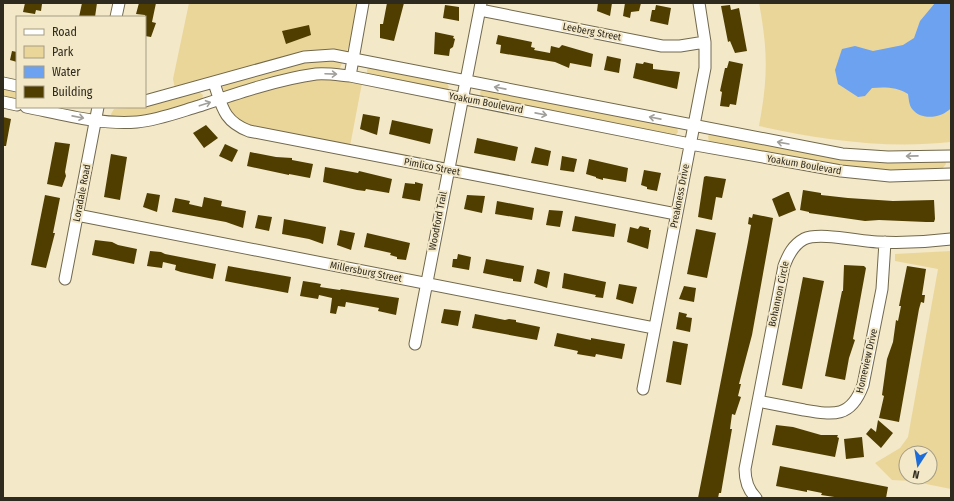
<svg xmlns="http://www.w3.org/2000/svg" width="954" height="501" viewBox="0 0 954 501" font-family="'Fira Sans Condensed',sans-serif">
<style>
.green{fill:#ebd699;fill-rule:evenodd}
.water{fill:#6da2f0}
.building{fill:#4f3e00}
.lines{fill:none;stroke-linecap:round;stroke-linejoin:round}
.minor-casing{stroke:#72684b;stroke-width:13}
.minor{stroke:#fff;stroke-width:11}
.oneway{stroke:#a19f9a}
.labels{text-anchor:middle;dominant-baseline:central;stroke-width:4;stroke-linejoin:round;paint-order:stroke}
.street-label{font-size:10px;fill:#2f2a1e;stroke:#f3e8c8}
</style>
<rect width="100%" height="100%" fill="#f3e8c8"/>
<path class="green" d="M189 3H358L350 43 336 78 362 83 350 146 249 126C228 117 226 97 220 77L175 89 173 79Z
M759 3H951V142C886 149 823 140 759 126 768 78 768 51 759 3Z
M369 67 446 81 449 87 447 90 367 74V70Z
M3 87 17 90V100L3 97Z
M483 89 677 127 678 132 675 136 481 97 480 92Z
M199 92 203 95 202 100C170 109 145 120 112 117L111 114 114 109 145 107Z
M712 133 945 161 946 164 942 169 901 171 837 168 709 142 708 136Z
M951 251V489L911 481 892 480 875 463 900 448 908 437 938 269 895 261V254ZM906 453H930V477H906Z"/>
<path class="water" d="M935 3H951V108C943 117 924 121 914 111 909 107 909 100 908 94 897 87 885 87 872 88L865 96 858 97 838 84 835 70 842 49 855 46 873 51 903 45 914 38 920 21Z"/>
<path class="building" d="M25 3 42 4 41 11 36 10 35 14 23 12Z
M82 3H97L95 17H79Z
M139 3H156L152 22 156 23 151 37 145 36V15L136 14Z
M387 3H404L394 41 380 38V24H383Z
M598 3H612L610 16 597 11Z
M625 3H641L639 11 631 12 630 18 623 16Z
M445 5 459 7V21L443 18Z
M656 5 671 8 668 25 650 21 652 10H655Z
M730 5 731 10 739 8 747 51 735 53 730 41 728 42 721 6Z
M309 25 311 35 286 44 282 31Z
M435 32 454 36 453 38 455 39 453 47 450 49 449 56 434 54Z
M498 35 532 42 531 47 535 48 534 50 550 53 551 46 559 48 562 45 593 54 591 67 570 63 569 68 555 62 500 53 501 45 496 44Z
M12 51 17 52V62L10 60Z
M607 56 621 59 619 73 604 70Z
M729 61 743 64 736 105 730 104 729 107 720 106 722 92 720 91 725 68H727Z
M644 62 653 64V69L680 72 677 89 633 78 636 63 643 64Z
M363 114 380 117 377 135 360 129Z
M3 117 11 119 6 146H3Z
M392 120 433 129 430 144 389 134Z
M206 125 218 138 204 148 193 133Z
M477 138 518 147 515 161 474 153Z
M55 142 70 144 65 172 66 176 62 187 47 184Z
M225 144 238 150 232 162 219 156Z
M535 147 551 151 548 166 531 163Z
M250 152 276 157 292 158V160L313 164 310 178 289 174V175L247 166Z
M111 154 127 157 120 200 104 197Z
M562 156 577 159 574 172 560 170Z
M589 159 628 168 626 182 603 178V180L596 178V177L586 174Z
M325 167 358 173 359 171 392 179 389 193 366 189 365 191 357 190 323 182Z
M644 170 661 173 657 191 647 189V187L641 185Z
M706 176 726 179 722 198 716 197 712 220 698 217 704 177Z
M415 182 423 184 420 201 402 198 405 183 415 184Z
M803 190 821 193V195L848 198 893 201 934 200 935 219 934 222H926L879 220 865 221 809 213V212L800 210Z
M787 192H789L796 210 779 217 772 199Z
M147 193 160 195 157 212 143 207Z
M45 195 60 198 53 233H55L46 268 31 265Z
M467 195 485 196 482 213 464 209Z
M204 197 222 201 221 206 246 211 243 228 226 222 172 212 175 198 190 201 189 204 202 207Z
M497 201 534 208 532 220 495 214Z
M549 210 563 211 560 227 546 225Z
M753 214 773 218 752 335 739 384H741L738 396 741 397 735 415 732 414 730 429H732L721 493H719L718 498H698L748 242 751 225 748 224 749 217 752 218Z
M258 215 272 217 269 231 255 228Z
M575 216 616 224 614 237 572 231Z
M284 219 326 227 323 244 309 239 282 234Z
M640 226 649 228V230H651L648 249 627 242 630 227 638 229Z
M696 229 716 233 707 278 687 274Z
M340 230 355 233 351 250 337 245Z
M367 233 410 243 406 260 397 259V257L390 255 391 253 364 247Z
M95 240 112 242 118 245 137 249 134 264 92 255Z
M150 251 161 252 165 254 216 264 213 279 181 272 175 270 176 265 163 262 162 268 147 266Z
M458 254 471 257 469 270 452 267 453 259H457Z
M486 259 524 266 521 282 513 281V279L483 273Z
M844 265 864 266 866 268 853 339 855 340 849 358 845 380 825 376 842 291H843Z
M228 266 291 277 288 293 225 281Z
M907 266 926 269 922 295H925L924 303 921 302 919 309 899 422 879 418 884 396 882 395 887 359 893 342 896 320 898 321 901 306H899Z
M537 269 550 272 547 288 534 283Z
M564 273 606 282 603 298 595 297 596 295 562 288Z
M803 277 824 281 802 389 782 385Z
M303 281 316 283 321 284 320 287 333 289 340 290 341 289 399 298 396 315 378 311 379 308 346 302 345 307 338 306 336 314 330 313 332 298 319 295 318 299 300 296Z
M619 284 637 287 633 304 616 299Z
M684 286 696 288 694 302 679 299Z
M444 309 461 311 458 326 441 323Z
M679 312 687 314 686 317 692 318 690 332 676 329Z
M475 314 505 320 509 319 516 320V322L540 327 537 340 472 328Z
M557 333 591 340V338L625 344 622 359 596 354 595 357 577 354 578 351 554 346Z
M673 341 688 344 681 385 666 382Z
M878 420 893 433 881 448 866 434 871 428 876 432Z
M776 425 793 427 821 435H838L837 437 839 438 835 457 772 445Z
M862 437 864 457 846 459 844 439Z
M780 466 888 487 886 498H841L821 495 822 493 807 490V492L776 486Z"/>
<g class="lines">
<defs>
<path id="minor" d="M480 10 662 46H680L705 42
M116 17 119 3
M350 76 363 3
M3 83 17 86
M214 83C222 106 223 121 249 131L676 214
M145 101 304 57 333 55 842 154 888 157 951 156
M3 102 17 105
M26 107C61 114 100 125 137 122 158 120 179 112 199 106 235 94 279 79 316 74 327 73 339 75 350 76L690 144 841 171 890 176 951 174
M77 215 654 328
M65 279 98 107
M415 344 481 3
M643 389 705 68V42L699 3
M758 401C773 404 788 407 804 410 834 415 851 418 863 385L882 289 885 242
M756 498C748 490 745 481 745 469L784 266C788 255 793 245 804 239 819 232 858 241 877 242 901 243 927 242 951 239"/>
</defs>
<use href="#minor" class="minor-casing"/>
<use href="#minor" class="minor"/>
</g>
<defs><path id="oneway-shaft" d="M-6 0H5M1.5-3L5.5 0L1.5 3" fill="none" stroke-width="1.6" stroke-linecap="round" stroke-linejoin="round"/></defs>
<g class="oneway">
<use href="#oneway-shaft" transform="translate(331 74) rotate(2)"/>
<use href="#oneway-shaft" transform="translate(500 88) rotate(-169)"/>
<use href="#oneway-shaft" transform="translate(205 104) rotate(-18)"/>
<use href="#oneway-shaft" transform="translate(541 114) rotate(11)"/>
<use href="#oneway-shaft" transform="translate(78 117) rotate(11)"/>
<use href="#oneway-shaft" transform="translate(655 118) rotate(-169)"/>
<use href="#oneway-shaft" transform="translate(783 143) rotate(-170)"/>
<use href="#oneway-shaft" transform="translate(912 156) rotate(179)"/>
</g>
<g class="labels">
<g class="street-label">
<text transform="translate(592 32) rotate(11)">Leeberg Street</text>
<text transform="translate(486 103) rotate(11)">Yoakum Boulevard</text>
<text transform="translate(804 165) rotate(10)">Yoakum Boulevard</text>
<text transform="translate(432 167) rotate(11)">Pimlico Street</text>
<text transform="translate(82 193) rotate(-79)">Loradale Road</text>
<text transform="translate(680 196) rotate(-79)">Preakness Drive</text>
<text transform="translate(438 221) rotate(-79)">Woodford Trail</text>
<text transform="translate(366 272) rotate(11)">Millersburg Street</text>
<text transform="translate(779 294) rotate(-78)">Bohannon Circle</text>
<text transform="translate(867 361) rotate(-77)">Homeview Drive</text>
</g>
</g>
<rect width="954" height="501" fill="none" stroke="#2f2a1e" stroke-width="8"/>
<rect x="16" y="16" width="130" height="92" fill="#f3e8c8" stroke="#a59c84"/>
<rect x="24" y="29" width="20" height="6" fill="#ffffff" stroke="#a59c84"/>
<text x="52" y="36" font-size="12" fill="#2f2a1e">Road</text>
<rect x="24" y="46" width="20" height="12" fill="#ebd699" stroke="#a59c84"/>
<text x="52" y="56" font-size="12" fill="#2f2a1e">Park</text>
<rect x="24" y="66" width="20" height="12" fill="#6da2f0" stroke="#a59c84"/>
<text x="52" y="76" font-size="12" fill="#2f2a1e">Water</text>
<rect x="24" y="86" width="20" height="12" fill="#4f3e00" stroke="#a59c84"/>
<text x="52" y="96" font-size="12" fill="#2f2a1e">Building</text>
<g transform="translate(918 465) rotate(192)"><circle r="19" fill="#f3e8c8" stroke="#a59c84"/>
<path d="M0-3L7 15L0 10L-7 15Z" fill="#1e6cd7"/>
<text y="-6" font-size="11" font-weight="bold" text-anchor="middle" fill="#2f2a1e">N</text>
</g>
</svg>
